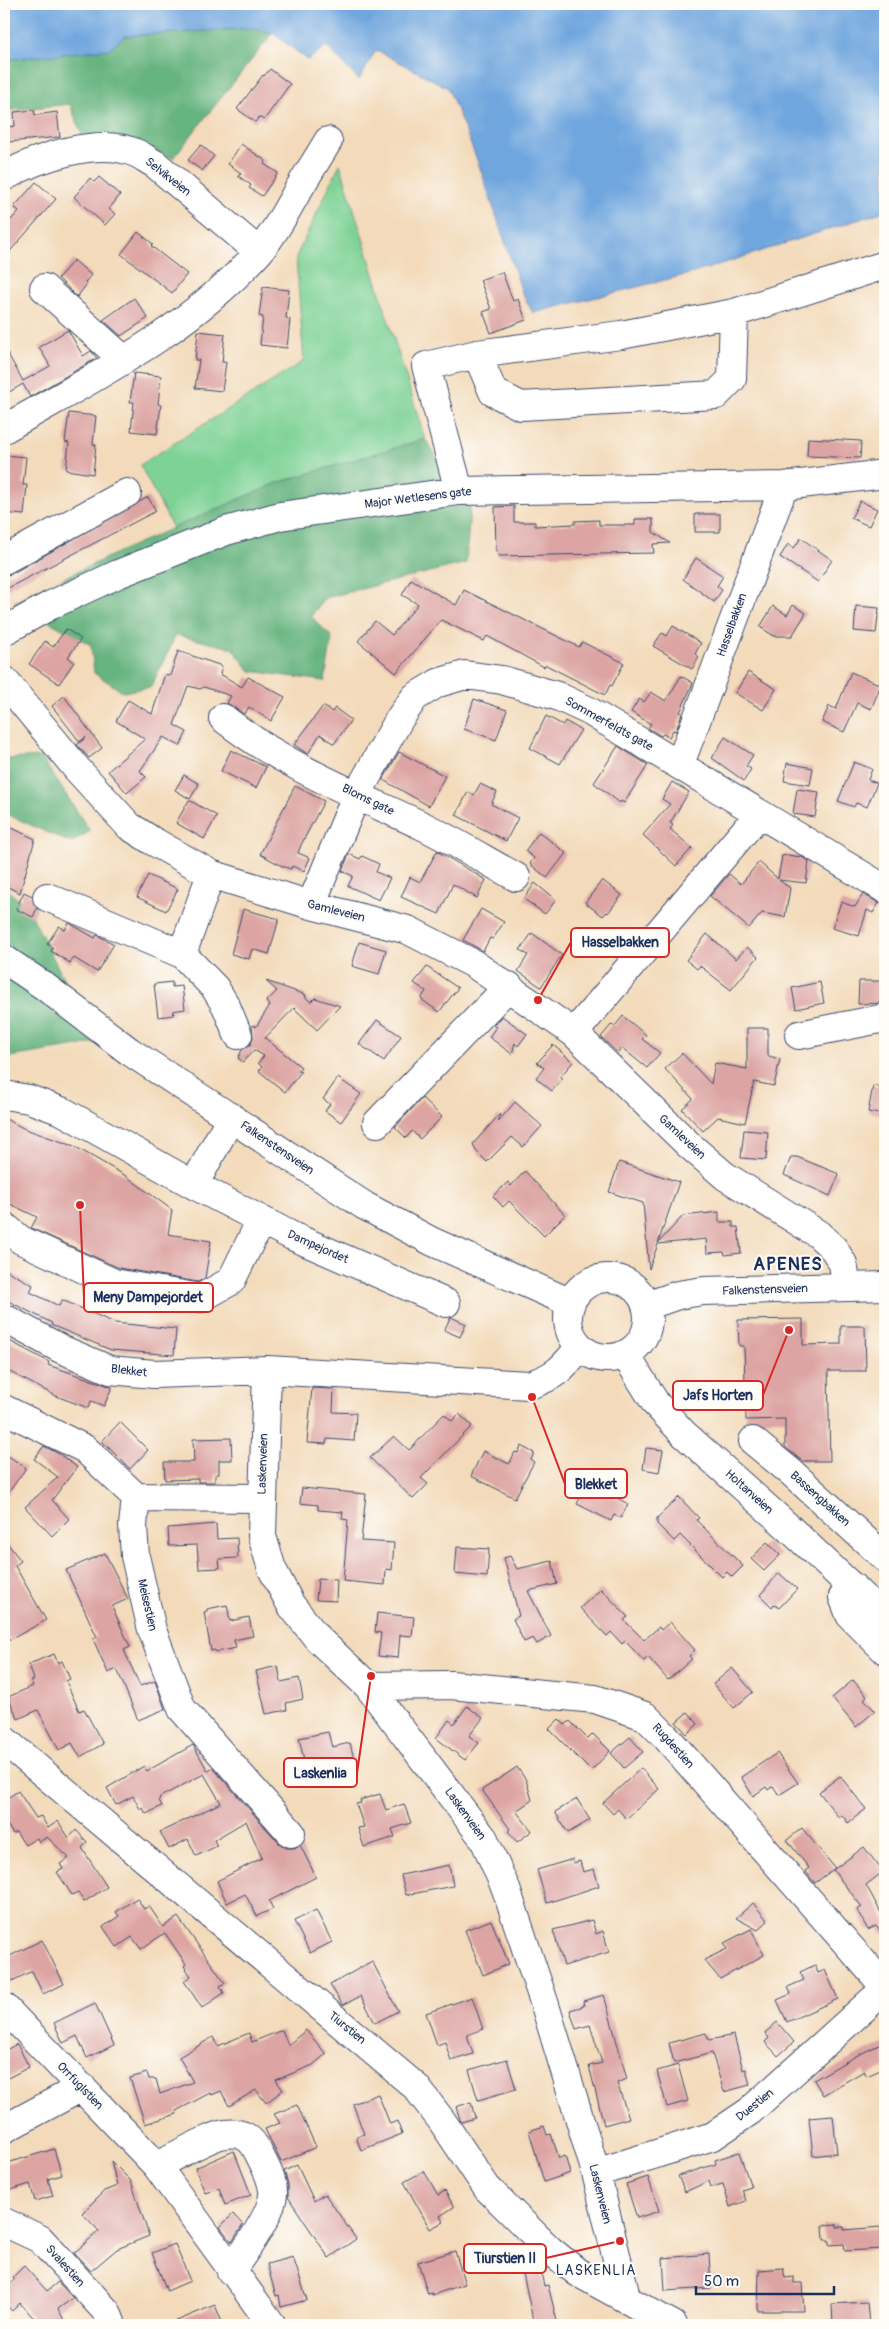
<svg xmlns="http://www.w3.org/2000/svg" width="889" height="2329" viewBox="0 0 889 2329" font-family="Pangolin,sans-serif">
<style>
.green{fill:#7ed296;stroke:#4c807a}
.forest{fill:#66b47f;stroke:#40726e}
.water{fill:#6fa6de;stroke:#456a9e}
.building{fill:#dca4a3}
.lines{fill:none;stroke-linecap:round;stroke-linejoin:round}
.minor-casing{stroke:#3b496c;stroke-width:30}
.major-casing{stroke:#3b496c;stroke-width:30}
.minor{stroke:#fff;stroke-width:28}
.major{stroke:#fff;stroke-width:28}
.labels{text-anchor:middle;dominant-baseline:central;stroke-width:4;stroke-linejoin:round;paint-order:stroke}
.street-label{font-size:12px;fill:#1b2f5e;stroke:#fdfcf7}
.neighbourhood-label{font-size:14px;letter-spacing:1px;fill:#1b2f5e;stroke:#fdfcf7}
.district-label{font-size:18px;font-weight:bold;letter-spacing:1px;fill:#1b2f5e;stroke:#fdfcf7}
.leader{fill:none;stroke:#d62828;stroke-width:2}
.callout-dot{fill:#d62828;stroke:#fdfcf7;stroke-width:2}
.callout{fill:#fdfcf7;stroke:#d62828;stroke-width:2}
.callout-label{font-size:14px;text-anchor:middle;font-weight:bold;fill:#1b2f5e}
</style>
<rect width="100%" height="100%" fill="#fdfcf7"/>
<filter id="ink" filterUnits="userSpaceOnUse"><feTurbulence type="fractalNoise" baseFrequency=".02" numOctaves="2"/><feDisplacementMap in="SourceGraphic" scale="10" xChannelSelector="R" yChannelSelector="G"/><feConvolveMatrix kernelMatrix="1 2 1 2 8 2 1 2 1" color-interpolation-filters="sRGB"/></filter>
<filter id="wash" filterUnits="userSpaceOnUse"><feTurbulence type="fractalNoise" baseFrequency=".0096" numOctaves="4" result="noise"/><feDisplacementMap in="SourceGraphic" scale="20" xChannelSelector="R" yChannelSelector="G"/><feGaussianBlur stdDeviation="1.12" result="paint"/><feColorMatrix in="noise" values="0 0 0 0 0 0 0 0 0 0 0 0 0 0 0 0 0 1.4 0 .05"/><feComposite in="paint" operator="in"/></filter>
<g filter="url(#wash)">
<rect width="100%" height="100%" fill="#f3daba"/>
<path class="green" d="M340 164 425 439 277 483 173 528 140 465 304 361 296 257Z"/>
<path class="forest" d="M252 28 273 33 173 158 132 142 85 143 70 104 4 111V146V60L109 49 124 36Z
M425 439 470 507 466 563 325 598 311 616 332 637 325 681 250 671 232 648 176 635 151 687 123 692 94 673 91 645 14 602 127 548 277 483Z
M41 757 90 831 71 843 4 813V759Z
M4 887 28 908 96 1043 4 1058Z"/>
<path class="water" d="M4 4H885V211L697 272 533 313 523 295 478 162 448 88 376 50 359 80 326 46 308 60 273 33 252 28 125 36 109 49 4 60Z"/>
<g id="blocks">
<path class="building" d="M270 69 290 84 264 120 259 117 255 122 237 109 263 75 264 76Z
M34 110 35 115 57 112 60 137 8 142 7 127 15 126 14 112Z
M241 144 266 161 264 164 278 173 262 196 249 188 251 185 238 176 241 173 228 164Z
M201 145 214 156 202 171 188 160Z
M99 177 120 195 109 209 115 214 105 225 74 197 90 178 94 182Z
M36 182 56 199 4 258V228L19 211 14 207Z
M138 232 153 244 151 246 187 274 172 293 121 254Z
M74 260 91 275 85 282 87 284 77 297 58 278Z
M502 272 513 301 518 299 526 320 491 333 483 312 491 309 480 280Z
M263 287 289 290 286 318 290 319 287 348 260 345 263 317 259 316Z
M134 298 148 318 121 336 103 320Z
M68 330 83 356 91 351 97 358 30 397 23 384 4 395V347L23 381 50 366 39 347Z
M198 331 225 334 222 362H226L222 391 195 388 199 360H195Z
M134 373 161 376 158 404 161 405 157 434 131 431 134 402H130Z
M69 413 96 416 93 444 96 445 93 474 66 470 69 443 65 442Z
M808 438 861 441 860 458 807 456Z
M4 455 26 457 23 485H27L24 515 4 513Z
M148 497 156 511 4 590V576L11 574Z
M860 501 877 509 869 526 851 518Z
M514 506V522H535V526L575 524V521L599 520V525H635V519H653V532L670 543 653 544 654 553 498 556 497 550 496 551 495 507Z
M695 514H720V532H695Z
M801 538 832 560 818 582 780 557 788 544 794 548Z
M696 558 723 576 717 586 722 590 714 602 683 579Z
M411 579 456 605 464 590 579 647 582 642 624 663 612 686 610 685 605 695 546 665 544 667 487 636 484 641 441 620 396 673 358 641 375 621 392 635 418 604 402 595Z
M793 605 806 613 792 636H774L760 627 773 606 787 615Z
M856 606 879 608 876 633 854 631Z
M673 626 701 643 695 654 699 657 692 669 653 646 662 633 667 636Z
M66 629 81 639 68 657 74 662 59 684 29 664 45 641 53 647Z
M178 651 222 666 220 674 242 687 248 677 285 697 271 721 249 707 244 714 242 713 227 703 231 696 204 687 200 689 188 686 174 725 187 732 180 746 163 737 140 771 146 777 127 793 108 771 145 739 116 721 128 700 152 714 165 674 170 676Z
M748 672 776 689 763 710 735 693Z
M851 672 881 685 871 709 857 703 844 732 822 722 829 706 836 709Z
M681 676 693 683 680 712 682 713 676 731 673 730 669 737 663 734 661 736 648 728 651 724 631 712 639 699 644 702 651 692 666 701Z
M64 696 102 748 89 758 77 745 86 737 80 742 52 706Z
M474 699 507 710 496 740 464 729Z
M323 706 332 712 335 708 351 720 334 744 320 734 308 754 294 745Z
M546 716 563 725 565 721 581 730 560 764 530 748Z
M725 737 753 755 746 766 751 769 744 781 712 758Z
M618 746 648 765 624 803 621 801 620 803 594 783Z
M231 750 266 767 256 788 221 771Z
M399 752 445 776 429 806 383 780Z
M854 762 872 769 868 780 877 783 867 807 856 803 854 807 838 801Z
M787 763 813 768 810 785 784 781Z
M184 775 199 784 190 799 175 790Z
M672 782 689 792 670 823 673 825 670 829 692 848 676 866 643 835 670 804 662 799Z
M480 784 497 792 491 804 518 818 506 841 456 815 468 792 474 795Z
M295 786 324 801 301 845 298 853 310 858 304 871 292 866 291 869 282 866 260 854Z
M797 789 819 792 815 817 793 814Z
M189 800 217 816 204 839 176 823Z
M4 824 35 839 20 893 4 885Z
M539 832 566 853 547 878 530 864 534 858 525 851Z
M437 851 486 880 477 898 453 884 439 914 401 897 410 877 420 882Z
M349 854 360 859 362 856 379 864 376 872 390 878 379 900 348 886 353 876 342 871Z
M787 855 802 857 809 861 806 883 779 880 790 888 785 917 762 913 749 928 710 896 729 874 741 884 759 862 778 879 782 856Z
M148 875 178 889 166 911 137 897Z
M602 880 622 895 608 913 607 912 603 916 585 903Z
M535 883 556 900 545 914 524 899Z
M24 892 32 896 37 908 33 917 16 909Z
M863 894 879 903 873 913 867 910 859 936 832 928 841 902 855 907Z
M243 909 279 919 269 954 252 949 249 959 231 954Z
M481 909 504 922 493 939 490 938 483 951 463 940Z
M69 923 95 938 97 935 114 944 97 972 74 958 70 963 51 951 53 948 47 944 59 926 65 930Z
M532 933 562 955 541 987 518 971 528 955 520 950Z
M707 934 736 959 747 947 758 957 731 990 700 966 697 969 686 960Z
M359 942 386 950 379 974 352 966Z
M427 967 458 988 439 1012 421 999 426 991 414 983Z
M266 981 306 995 305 997 311 1002 315 998 340 1006 317 1030 294 1008 265 1038 301 1067 298 1071 301 1072 285 1092 259 1071 262 1067 258 1063 264 1056 254 1050 243 1062 238 1058 242 1050 251 1044 253 1037 252 1027 253 1025 256 1027 270 1005 266 1002 277 991Z
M859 981H883L882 1003 858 1004Z
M172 982V987L182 986 185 1009 173 1011 174 1015 158 1017 154 984Z
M820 982 824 1003 796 1009 792 988Z
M502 1016 527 1034 518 1046 515 1043 512 1054 489 1037 496 1027 493 1025Z
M623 1016 646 1035 642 1039 660 1053 647 1068 622 1048 618 1053 601 1037 612 1024 615 1026Z
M377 1020 401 1036 384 1061 359 1044Z
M747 1028H768V1056L780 1059 774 1086 754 1082 745 1123 718 1117 703 1131 682 1109 693 1099 665 1069 682 1053 711 1084 715 1063 747 1069Z
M553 1045 573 1062 560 1077 562 1079 552 1091 536 1078 544 1068 537 1063Z
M338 1078 361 1094 341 1122 325 1111 330 1104 323 1099Z
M873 1086 885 1088V1115L868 1112Z
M422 1098 442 1117 420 1139 412 1131 406 1138 395 1127Z
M515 1102 542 1126 523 1147 512 1137 487 1162 476 1151 473 1144 500 1114 498 1122Z
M4 1118 25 1129 74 1146 126 1176 172 1210 168 1234 211 1241 205 1278 198 1282 119 1268 31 1228 37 1217 4 1201Z
M744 1130 768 1132 766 1160 741 1158Z
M791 1157H797L839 1174 830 1196 784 1175Z
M619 1162 679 1182 658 1243 683 1216 719 1212V1222H733V1227H738L741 1253 725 1255 724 1252 707 1253 706 1239 658 1244 649 1269 643 1203 609 1192Z
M525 1171 565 1215 544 1236 509 1201 503 1207 493 1196 508 1182 511 1186Z
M4 1269 33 1285 30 1292 59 1306 62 1300 115 1323 176 1329 174 1355 111 1350 51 1325 52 1323 4 1299Z
M451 1317 466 1324 460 1337 444 1330Z
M803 1319V1345L841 1344V1326H865L866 1371H828L830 1461H802L785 1447V1419L746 1420 744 1346H739L738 1320Z
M4 1338 49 1362 48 1365 112 1387 104 1406 91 1401 88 1408 56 1396 4 1369Z
M312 1388 334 1389 333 1412 356 1413 354 1441 327 1439 326 1444 307 1443Z
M444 1414 452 1421 459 1414 472 1426 421 1478 428 1484 413 1499 370 1458 394 1436 409 1450Z
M120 1422 148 1450 130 1469 102 1441Z
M231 1438 232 1460H219V1474L215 1475V1482H198V1479L165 1480 164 1462H194L193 1439Z
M44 1446 59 1454 77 1467 52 1500 69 1519 52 1536 25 1507 58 1477 34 1459Z
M521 1446 534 1453 531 1460 534 1462 515 1498 471 1476 483 1451 509 1464 515 1452 518 1453Z
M646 1448 663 1450 659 1472 643 1469Z
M4 1453 26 1468 4 1499Z
M588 1482 628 1504 621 1518 614 1515 611 1521 577 1504Z
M302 1488 366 1494 361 1541 394 1543 392 1570 386 1569 385 1585 343 1581 348 1520 342 1519 343 1512 318 1510V1505L300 1503Z
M679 1497 699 1518 696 1520 743 1566 732 1577 727 1572 722 1577 680 1535 674 1541 657 1524V1518Z
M216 1524 217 1539 237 1538 238 1558 219 1559 220 1568 199 1569 197 1545 169 1546 168 1528Z
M4 1539 21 1561 15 1566 46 1620 10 1640 4 1630Z
M767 1542 780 1555 764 1571 751 1559Z
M457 1547 489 1549 487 1577 455 1574Z
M105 1553 128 1599 112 1606 130 1647 124 1650 140 1686 155 1681 165 1709 138 1720 117 1669 108 1673 93 1639 97 1637 66 1570Z
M510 1556 517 1569 552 1561 557 1584 528 1591 551 1636 537 1644 533 1638 524 1642 513 1619 519 1616 504 1558Z
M779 1573 797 1589 779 1608 774 1604 772 1607 760 1595Z
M318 1579 337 1580 336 1601 316 1600Z
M601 1589 628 1617 624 1620 644 1640 659 1627 661 1630 670 1622 695 1650 689 1656 692 1659 668 1680 648 1657 644 1661 625 1641 622 1644 611 1632 607 1636 580 1608Z
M227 1605 230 1621 249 1617 253 1636 234 1640 236 1648 216 1652 215 1650 211 1651 204 1612 207 1611V1609Z
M377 1613 414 1617 412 1636 400 1635 398 1658 378 1656 381 1633 375 1632Z
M54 1654 58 1663 62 1661 70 1679 66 1681 79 1711 84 1709 103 1744 80 1757 72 1743 59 1750 38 1710 18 1719 8 1697 33 1686 31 1681 34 1680 29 1664Z
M278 1666 281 1682 299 1678 303 1699 286 1703 287 1710 266 1714 256 1671Z
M732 1668 753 1692 734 1708 713 1684Z
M853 1680 867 1696 864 1699 875 1711 856 1727 832 1698Z
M467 1706 483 1718 469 1736 479 1743 465 1760 436 1738 449 1720 454 1724Z
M688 1712 698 1724 687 1734 676 1722Z
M559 1719 565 1725 570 1721 588 1739 593 1734 610 1751 591 1771 549 1729Z
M328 1732 332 1747 350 1743 355 1763 336 1767 338 1775 309 1782 299 1738Z
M630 1737 643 1752 624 1768 611 1753Z
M193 1745 208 1771 213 1768 279 1843 286 1848H294L300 1845 316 1877 269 1901 273 1909 257 1916 245 1894 227 1903 217 1881 262 1858 246 1821 214 1840 217 1846 196 1856 188 1839 169 1849 160 1832 221 1803 204 1774 160 1797 159 1800 162 1806 146 1814 143 1808 140 1809 133 1796 116 1805 107 1788 144 1766 147 1771Z
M777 1753 798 1783 779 1795 773 1786 768 1790 766 1787 753 1796 741 1777Z
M517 1767 526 1780 532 1800 516 1811 532 1831 517 1842 508 1831 510 1829 482 1790Z
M641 1768 659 1789 626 1819 618 1809 613 1814 603 1803Z
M840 1776 866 1809 848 1823 842 1815 839 1818 819 1792Z
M18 1791 36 1818 41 1816 48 1828 58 1821 69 1838 76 1830 87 1842 82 1848 107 1887 84 1902 78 1892 72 1895 57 1872 63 1869 60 1864 69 1858 47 1837 39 1842 37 1838 25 1845 16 1832 13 1834 4 1820V1800Z
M380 1794 386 1810 404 1804 411 1823 392 1829 395 1837 364 1847 358 1828 364 1827 356 1804 361 1803 360 1800Z
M577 1799 590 1820 568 1833 555 1812Z
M802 1828 835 1868 815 1883 805 1871 809 1868 787 1840Z
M864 1847 883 1872 866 1885 885 1920V1937L876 1926 868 1930 857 1910 862 1907 833 1870Z
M573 1859 574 1863 580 1861 583 1872 594 1869 599 1886 547 1903 537 1870Z
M449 1865 453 1886 406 1895 401 1875Z
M137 1898 144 1909 149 1906 163 1927 178 1917 225 1983 220 1986 224 1993 202 2008 184 1981 191 1976 184 1966 186 1964 165 1933 141 1949 132 1937 117 1947 103 1927 119 1916 116 1912Z
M753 1903 768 1921 758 1930 736 1918Z
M316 1910 332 1942 310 1953 294 1921Z
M491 1920 509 1964 483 1975 465 1930Z
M592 1920 596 1934 603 1931 609 1952 564 1966 553 1930Z
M751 1929 764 1955 720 1979 704 1960 727 1949 724 1943Z
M42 1940 64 1984 43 1994 32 1971 4 1985V1959Z
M372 1961 398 2011 375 2023 361 1996 343 2005 330 1985Z
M815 1965 818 1973 825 1970 838 1999 787 2022 777 2000 791 1994 788 1987 804 1980 800 1972Z
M604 1995 627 2079 617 2083 629 2118 604 2125 589 2066 602 2063 590 2025 576 2029 570 2010 584 2006 583 2001Z
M472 1997 483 2029 467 2035 473 2054 451 2061 445 2042 437 2045 426 2013Z
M95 2003 114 2045 87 2058 77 2036 63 2043 54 2023Z
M777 2022 794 2042 778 2056 765 2042 769 2038 765 2033Z
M282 2030 288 2045 306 2030 326 2054 313 2065 276 2080 283 2090 266 2103 256 2090 229 2106 221 2091 212 2095 210 2093 176 2111 177 2114 145 2124 130 2078 147 2073 149 2079H156L160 2094 193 2082 179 2057 213 2037 218 2046 249 2033 252 2042Z
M706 2033 709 2040 734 2035 743 2070 746 2069 750 2085 724 2092 712 2053 674 2063 669 2043Z
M885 2042V2068L867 2076 864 2071 823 2095 814 2080 854 2057Z
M17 2044 29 2067 4 2080V2051Z
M507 2059 516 2089 478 2100 469 2070Z
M678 2065 688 2101 667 2107 657 2071Z
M378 2094 390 2124 397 2121 402 2134 361 2150 356 2137 364 2134 353 2104Z
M471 2102 475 2118 461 2122 456 2107Z
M297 2105 316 2147 281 2162 265 2129 280 2123 274 2114Z
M833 2116 837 2153 813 2156 809 2118Z
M544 2126 547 2135 551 2134 559 2158 565 2156 570 2173 544 2182 529 2131Z
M54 2149 62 2175 48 2179 53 2196 35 2201 30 2184 4 2192V2164Z
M234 2151 251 2195 225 2205 219 2188 205 2193 195 2168Z
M739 2152 751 2187 742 2190 746 2201 730 2207 723 2184 711 2187 709 2181 685 2192 678 2176 716 2164 715 2160Z
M111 2161 131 2181 149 2236 117 2249 91 2271 74 2253 99 2231 82 2213 104 2191 117 2186Z
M297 2165 314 2201 325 2194 356 2239 329 2258 288 2197V2184L284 2171Z
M424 2171 438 2195 445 2191 454 2207 440 2216 443 2222 430 2229 404 2182Z
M648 2177 659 2211 637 2218 626 2184Z
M233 2214 243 2225 232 2242 220 2227Z
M837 2224V2227H844V2230L881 2227 882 2249 845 2251 844 2244 829 2245V2240H824L823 2225Z
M175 2244 190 2281 167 2291 152 2253Z
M455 2251 465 2284 432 2295V2293L428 2294 418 2262Z
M709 2254 711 2288 665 2291 663 2258Z
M293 2257 307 2300 281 2307 279 2295 276 2296 267 2264Z
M24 2266 47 2291 58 2282 73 2298 58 2309 67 2325H40L20 2303 12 2311 4 2302V2289L15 2279 13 2277Z
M540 2268 544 2286 548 2285 558 2325H534L523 2273Z
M783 2268 785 2278 794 2277V2283H802L804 2311H758L759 2270Z
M867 2302 869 2325H833L832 2304Z
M215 2305 223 2325H167Z"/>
</g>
</g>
<g filter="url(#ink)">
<use href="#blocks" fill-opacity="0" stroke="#3b496c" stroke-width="1"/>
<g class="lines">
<defs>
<path id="minor" d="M4 177C37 157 100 136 138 154 144 157 149 161 155 164L259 252
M44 288 124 360
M477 354 493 392 521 406 716 395 732 379 734 313
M4 429C93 378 188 331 258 253 273 236 282 218 293 199 304 179 317 160 328 141
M459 491 426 366 477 354 621 335 734 313 885 265
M4 560 127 493
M4 631 51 605 118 574 226 531 280 516 459 491 784 486 885 474
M4 680 77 769 129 826 151 840 211 874 311 905 408 930 474 964 574 1033 689 1145 725 1176 818 1234 834 1249 843 1264 847 1287
M223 718C282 765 355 794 423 826 454 841 485 860 516 877
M680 764 784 486
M47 897 182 954 215 988 226 1006 238 1035
M311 905 356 796 400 718 415 697 438 683 465 675 502 680 557 696 589 711 885 889
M182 954 211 874
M574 1033 759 814
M799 1035 885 1018
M4 1095 29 1099 64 1112 194 1185 292 1236 446 1303
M377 1123 509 986
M194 1185 231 1117
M4 1226 21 1240 114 1283 201 1298 231 1281 261 1220
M4 1318 61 1349 110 1370 154 1374 267 1370 529 1385C555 1377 563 1368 580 1347
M267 1370 262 1536 272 1569 291 1605 318 1639 368 1686 484 1839 506 1889 545 2005 596 2173 627 2300
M4 1409 85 1449 136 1497 262 1498
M753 1441 792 1473 885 1558
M136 1497 133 1526 135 1556 152 1630 182 1709 291 1833
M852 1586 843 1597 850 1615 885 1650
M368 1686 451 1685 595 1699 645 1716 667 1738 885 1987
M4 1740 416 2087 442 2121 487 2188 550 2250 577 2272 673 2325
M4 2007 156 2165 272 2325
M4 2129 82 2087
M156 2165C171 2159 212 2135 225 2134 242 2132 251 2137 258 2152 264 2164 272 2177 273 2191 275 2211 243 2254 231 2271
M596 2173 713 2136 750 2111 885 1989
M4 2222 40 2239 107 2312 112 2325"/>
<path id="major" d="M4 959 44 986 129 1051 365 1206 433 1242 571 1303
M568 1318a40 40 0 1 1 80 0a40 40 0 1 1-80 0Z
M646 1306 678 1295 703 1291 885 1286
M625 1354 656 1404 684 1434 788 1527 885 1618"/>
</defs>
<use href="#minor" class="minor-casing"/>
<use href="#major" class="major-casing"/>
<use href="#minor" class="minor"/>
<use href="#major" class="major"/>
</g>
</g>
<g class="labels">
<g class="street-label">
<text transform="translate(168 177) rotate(38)">Selvikveien</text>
<text transform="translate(418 498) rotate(-7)">Major Wetlesens gate</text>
<text transform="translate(732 625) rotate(-70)">Hasselbakken</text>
<text transform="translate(609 724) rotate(29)">Sommerfeldts gate</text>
<text transform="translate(368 800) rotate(26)">Bloms gate</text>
<text transform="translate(336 911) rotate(14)">Gamleveien</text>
<text transform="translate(682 1137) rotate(43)">Gamleveien</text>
<text transform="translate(277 1148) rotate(34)">Falkenstensveien</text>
<text transform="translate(318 1247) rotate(24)">Dampejordet</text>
<text transform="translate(765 1290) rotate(-2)">Falkenstensveien</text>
<text transform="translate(129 1371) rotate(7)">Blekket</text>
<text transform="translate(263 1464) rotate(-88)">Laskenveien</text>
<text transform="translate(749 1492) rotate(42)">Holtanveien</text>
<text transform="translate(820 1499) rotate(42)">Bassengbakken</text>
<text transform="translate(147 1605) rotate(77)">Meisestien</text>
<text transform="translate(673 1746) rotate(48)">Rugdestien</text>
<text transform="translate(465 1814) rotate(54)">Laskenveien</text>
<text transform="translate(347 2028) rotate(39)">Tiurstien</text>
<text transform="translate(80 2086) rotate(46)">Orrfuglstien</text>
<text transform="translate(755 2105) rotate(-39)">Duestien</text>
<text transform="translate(600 2194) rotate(76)">Laskenveien</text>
<text transform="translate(65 2266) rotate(48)">Svalestien</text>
</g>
<g class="neighbourhood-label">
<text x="596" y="2270">LASKENLIA</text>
</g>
<g class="district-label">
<text x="788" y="1264">APENES</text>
</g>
</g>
<path class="leader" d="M538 1000L571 942M80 1205L84 1298M789 1330L763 1395M532 1397L565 1484M371 1676L357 1773M620 2241L546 2258"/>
<g class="callout-dot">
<circle cx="538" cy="1000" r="5"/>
<circle cx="80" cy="1205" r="5"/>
<circle cx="789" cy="1330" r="5"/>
<circle cx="532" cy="1397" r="5"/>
<circle cx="371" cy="1676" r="5"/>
<circle cx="620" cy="2241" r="5"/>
</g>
<g class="callout">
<rect x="571" y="928" width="98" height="29" rx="5"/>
<rect x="84" y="1283" width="129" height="29" rx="5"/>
<rect x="673" y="1381" width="90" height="29" rx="5"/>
<rect x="565" y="1469" width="62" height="29" rx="5"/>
<rect x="284" y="1758" width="73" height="29" rx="5"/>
<rect x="464" y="2244" width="82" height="29" rx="5"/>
</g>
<g class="callout-label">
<text x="620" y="947">Hasselbakken</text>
<text x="148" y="1302">Meny Dampejordet</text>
<text x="718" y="1400">Jafs Horten</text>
<text x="596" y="1489">Blekket</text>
<text x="320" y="1778">Laskenlia</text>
<text x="505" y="2263">Tiurstien II</text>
</g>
<rect width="889" height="2329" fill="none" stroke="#fdfcf7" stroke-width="20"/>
<path d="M696 2286v8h138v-8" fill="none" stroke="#1b2f5e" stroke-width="2.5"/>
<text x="704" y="2286" font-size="15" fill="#1b2f5e" stroke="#fdfcf7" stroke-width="4" paint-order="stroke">50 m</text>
</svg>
